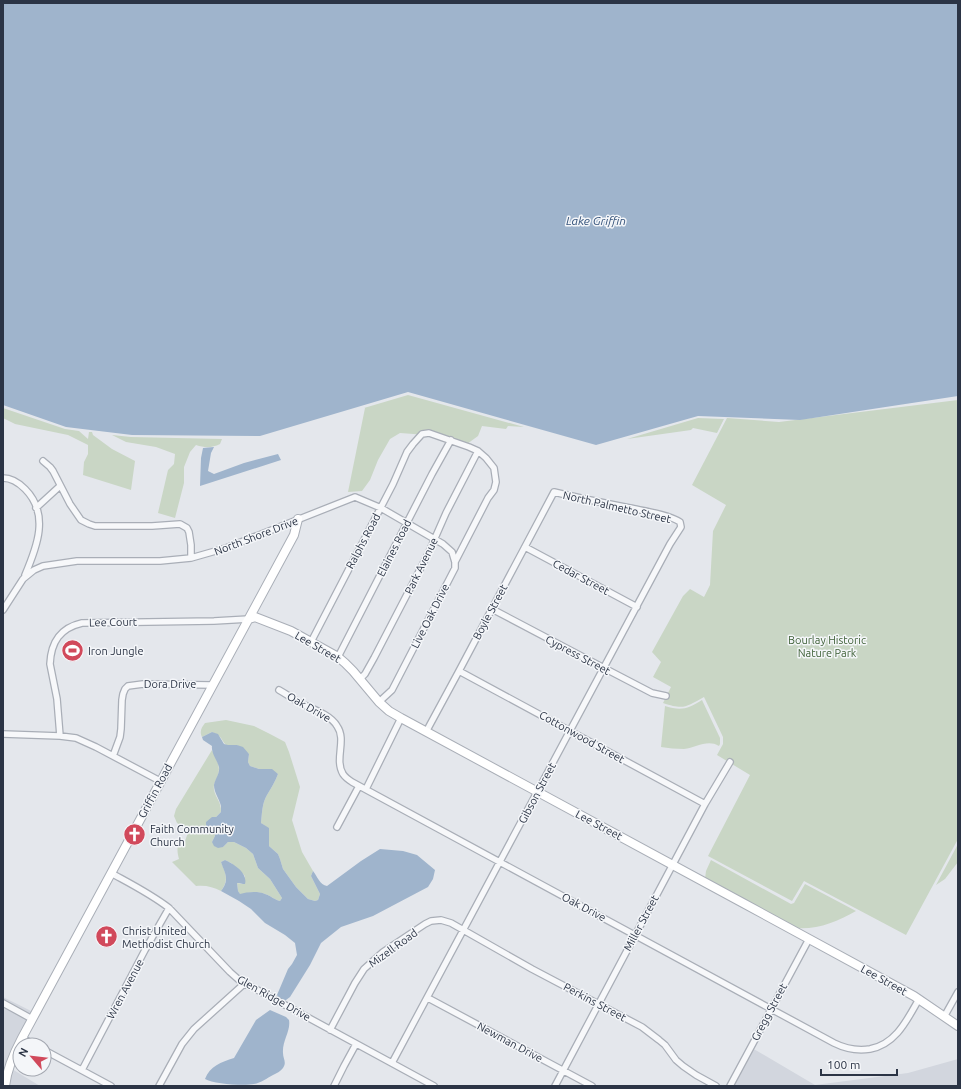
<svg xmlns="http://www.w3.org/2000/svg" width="961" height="1089" viewBox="0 0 961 1089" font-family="Ubuntu,sans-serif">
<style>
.built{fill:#d2d6de}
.green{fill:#c9d6c5}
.water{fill:#9fb4cc}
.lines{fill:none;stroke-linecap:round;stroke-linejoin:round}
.street-casing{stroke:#a9aeb7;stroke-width:8}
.secondary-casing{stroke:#a9aeb7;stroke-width:10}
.street{stroke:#f7f8fa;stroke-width:5.5}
.secondary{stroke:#fff;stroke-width:8}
.labels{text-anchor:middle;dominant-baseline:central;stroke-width:3;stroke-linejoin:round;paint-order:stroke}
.street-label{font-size:11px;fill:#2b3445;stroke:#f4f6f9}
.park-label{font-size:11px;fill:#3f6138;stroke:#f4f6f9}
.poi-label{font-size:11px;fill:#2b3445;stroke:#f4f6f9;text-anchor:start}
.water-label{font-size:12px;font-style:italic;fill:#34527a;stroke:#f4f6f9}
</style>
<rect width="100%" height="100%" fill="#e4e7ec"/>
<path class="built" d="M3 997 33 1012 3 1080Z
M752 1048 815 1085 908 1073 958 1059V1086H732Z
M12 1069 40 1086H8Z"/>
<path class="green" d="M408 395 524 427 508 426 506 429 482 426 478 436 467 444 427 435 400 433 390 439 378 460 370 480 362 491 348 492 365 408H364Z
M958 400V839L906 935 804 881 792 901 708 856 750 775 717 755 723 744V737L704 697C686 707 684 710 663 703L671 687 653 677 661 662 652 652 683 596 690 589 704 597 710 585 713 531 726 505 692 485 727 418 779 422Z
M3 408 65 429 79 431 88 439 89 432H92L93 435 112 449 135 461 131 490 83 475 84 462 88 454V445L68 435 15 424 3 418Z
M698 418 724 419 717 433 693 428 691 430 627 439Z
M112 435 131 437 222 439 220 444C212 448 205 448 196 445L190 452 184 467V483L175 518 158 513 168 470 174 464 175 454 156 447 126 442Z
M702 700 720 738V744L719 746C707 739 696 748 684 749 676 749 668 748 661 747L665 706C681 711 688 709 702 700Z
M226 720 254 726 270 734 285 742 289 752 300 787 292 820 302 852 313 871 311 876 320 894 318 900 315 901 308 899 296 887 283 869 280 859 278 854 269 846C269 836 270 829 261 823 262 814 262 803 267 795 271 788 275 782 278 774L266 769H259L250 766 248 762 249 754 237 745C222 748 226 742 218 735 217 734 213 733 212 732L202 737C199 731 202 727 205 723Z
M212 750C216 758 221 766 218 775 216 781 213 784 214 790 216 799 221 801 221 812L216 817 210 828 215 826C217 833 215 836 212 842L223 847 228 842H234L246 848 253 854 258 868 270 879 282 898 280 901C275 900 271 896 265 894 258 891 247 892 240 895L238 891 237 883 243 884 245 876 231 863 225 860 221 862C226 874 229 880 221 891 213 887 206 885 196 886L172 862 179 859C177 852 177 848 179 841H185L189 830 177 823 174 816 176 809Z
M958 844V862L945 879 936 885Z
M711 860 791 904 794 903 805 884 856 911C837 922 817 930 795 928L705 879 706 871Z"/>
<path class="water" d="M3 3H958V396L800 420 698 416 596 445 408 392 260 436 132 435 66 427 3 405Z
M214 447 211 453 208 471 214 474 244 463 278 454 281 460 200 486 201 458 203 448Z
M212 732 218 734 224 744 228 745H237L243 747 249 754 248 762 250 766 259 769H272L278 774C275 782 271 788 267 795 262 803 262 814 261 823L269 828V846L278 854 280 859 283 869 296 887 308 899 315 901 318 900 320 894 311 876 313 871C317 876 320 885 327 886L361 861 380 849 403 851 417 855 435 870 433 879 428 887 373 916 341 927 321 943 310 965 290 997 282 1003 277 995 288 969 292 964 297 955 295 943 285 935 265 923 251 909 239 901 221 891C230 879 225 874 221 862L225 860C234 864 248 873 245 884H243L239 883H237L238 891 240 894C247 892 258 891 265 894 271 896 275 900 280 901L282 898 270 879 258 868 253 854 246 848 234 842H228L223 847 218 848 214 846 212 842C215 836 217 833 215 827H206V822L212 817H216L221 812C221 810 221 808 221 806 219 798 214 793 214 785 215 779 220 774 219 767 217 760 211 753 212 746L203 740 202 737Z
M270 1010 286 1017 289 1020C291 1031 282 1041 283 1053 283 1059 287 1062 283 1068 281 1071 277 1073 273 1075 267 1078 261 1083 254 1084 244 1086 213 1084 205 1079 210 1066 221 1062 234 1058L256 1020Z"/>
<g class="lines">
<defs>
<path id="street" d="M43 461 50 467 53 471 70 504 81 520 89 524 95 526H152L180 524 187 528 189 532 191 545V558
M3 478C11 478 19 483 25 489 50 514 37 547 25 575
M36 508 60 486
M525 547 637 607
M492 609 604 668 652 693 666 696
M3 610 23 579 34 570 43 566 77 561H160L191 558 226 548 355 497 381 508 443 544 452 552 455 562
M311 642 393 484 407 452 413 444 422 434 429 433 469 447 478 451 486 458 494 468 496 482 494 490 488 498 455 562V568L392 690 379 702
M338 657 432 474 451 440
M459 671 705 804
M360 679 365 674 374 658 428 554 446 513 478 451
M279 690C286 694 292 698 298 702 310 708 330 714 337 726 347 740 334 759 343 774 345 777 349 780 352 782L834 1043C846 1049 857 1051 870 1049 896 1044 907 1020 919 999
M3 734 60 736 76 738 96 747 160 781
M60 736 57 699 50 664C51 642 60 628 82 623L214 621 249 619
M113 756 120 737 121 729 122 700 123 694 125 689 128 686 143 684 212 685
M366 789 401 718
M337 827 359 786
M111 873C131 884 151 894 169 908L230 972 239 980 434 1086
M428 998 592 1086
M3 1003 32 1019
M944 1017 958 992
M330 1030 355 983 364 969 383 952 425 924 431 921 441 920 451 923 532 969 642 1027 659 1040 665 1045 676 1060 683 1066 696 1075 716 1086
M22 1038 35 1045
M44 1050 111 1086
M392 1063 670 544 681 527 680 522C668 514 644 511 630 508 604 503 579 498 554 492L459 671 426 732
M82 1070 145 950 169 908
M159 1086 182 1044 194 1029 245 983
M334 1086 344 1066 356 1044
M555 1086 705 804 730 762
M730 1086 809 939"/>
<path id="secondary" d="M249 619 255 617 291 631 338 657 345 663 353 671 379 702 389 711 401 718 743 903 914 996 958 1026
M5 1086C7 1069 14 1053 22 1038L294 535 298 519"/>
</defs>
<use href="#street" class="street-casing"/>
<use href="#secondary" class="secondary-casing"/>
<use href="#street" class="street"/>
<use href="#secondary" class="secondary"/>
</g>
<defs>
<symbol id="stadium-disc" viewBox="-11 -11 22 22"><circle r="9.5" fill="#d1495b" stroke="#f4f6f9"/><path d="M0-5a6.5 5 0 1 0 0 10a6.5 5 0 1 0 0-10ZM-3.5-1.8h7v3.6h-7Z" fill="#fff"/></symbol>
<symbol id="church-disc" viewBox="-11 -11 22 22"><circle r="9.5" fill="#d1495b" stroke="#f4f6f9"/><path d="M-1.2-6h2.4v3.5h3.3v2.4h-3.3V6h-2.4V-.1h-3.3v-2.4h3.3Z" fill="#fff"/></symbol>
</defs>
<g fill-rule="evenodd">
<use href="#stadium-disc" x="60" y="638" width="25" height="25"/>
<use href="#church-disc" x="122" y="822" width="25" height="25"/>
<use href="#church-disc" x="94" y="924" width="25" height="25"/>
</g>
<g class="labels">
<g class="street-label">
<text transform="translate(617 507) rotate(13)">North Palmetto Street</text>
<text transform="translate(256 536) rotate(-21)">North Shore Drive</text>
<text transform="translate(363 541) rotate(-62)">Ralphs Road</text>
<text transform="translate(394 548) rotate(-63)">Elaines Road</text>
<text transform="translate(421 566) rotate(-64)">Park Avenue</text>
<text transform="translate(581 577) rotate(28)">Cedar Street</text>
<text transform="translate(490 612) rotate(-62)">Boyle Street</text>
<text transform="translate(430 616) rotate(-63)">Live Oak Drive</text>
<text transform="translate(113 622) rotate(-1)">Lee Court</text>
<text transform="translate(318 647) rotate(30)">Lee Street</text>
<text transform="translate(578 655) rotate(28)">Cypress Street</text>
<text x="170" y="684">Dora Drive</text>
<text transform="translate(309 707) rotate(30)">Oak Drive</text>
<text transform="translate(582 737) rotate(29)">Cottonwood Street</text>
<text transform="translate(155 791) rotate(-62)">Griffin Road</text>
<text transform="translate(537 793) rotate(-62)">Gibson Street</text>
<text transform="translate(599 825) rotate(28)">Lee Street</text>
<text transform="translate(584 907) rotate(28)">Oak Drive</text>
<text transform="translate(641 923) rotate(-62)">Miller Street</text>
<text transform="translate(393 948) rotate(-36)">Mizell Road</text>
<text transform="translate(884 980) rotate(29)">Lee Street</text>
<text transform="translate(125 989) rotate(-62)">Wren Avenue</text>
<text transform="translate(274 998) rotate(29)">Glen Ridge Drive</text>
<text transform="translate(595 1002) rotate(28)">Perkins Street</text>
<text transform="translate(769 1012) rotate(-62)">Gregg Street</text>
<text transform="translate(510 1042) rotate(28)">Newman Drive</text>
</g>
<g class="park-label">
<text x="827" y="640">Bourlay Historic<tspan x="827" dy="13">Nature Park</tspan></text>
</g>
<g class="poi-label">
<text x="88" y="651">Iron Jungle</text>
<text x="150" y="829">Faith Community<tspan x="150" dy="13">Church</tspan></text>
<text x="122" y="931">Christ United<tspan x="122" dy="13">Methodist Church</tspan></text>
</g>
<g class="water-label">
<text x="596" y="220">Lake Griffin</text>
</g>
</g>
<rect width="961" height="1089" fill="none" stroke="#2b3445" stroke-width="8"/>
<g transform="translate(32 1057) rotate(298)"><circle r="19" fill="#f4f6f9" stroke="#a4a8b1"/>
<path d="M0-3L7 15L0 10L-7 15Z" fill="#d1495b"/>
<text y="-6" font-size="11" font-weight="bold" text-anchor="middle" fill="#2b3445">N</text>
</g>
<path d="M821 1069v6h76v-6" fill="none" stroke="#2b3445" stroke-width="2"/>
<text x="827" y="1069" font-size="12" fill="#2b3445" stroke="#f4f6f9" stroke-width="3" paint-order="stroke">100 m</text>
</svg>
